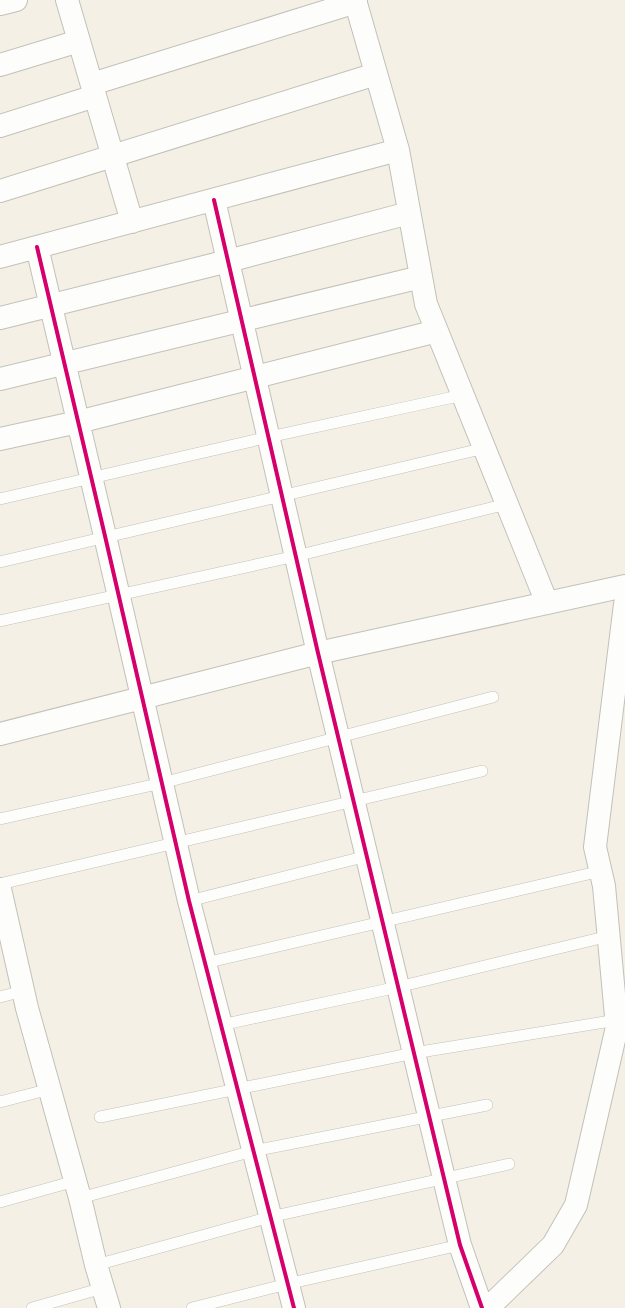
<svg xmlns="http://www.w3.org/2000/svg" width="625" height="1308" viewBox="0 0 625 1308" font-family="Figtree,sans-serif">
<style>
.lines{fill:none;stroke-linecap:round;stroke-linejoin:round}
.lane-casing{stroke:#c2c0b8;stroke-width:12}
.street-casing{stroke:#c2c0b8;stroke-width:24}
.lane{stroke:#fdfdfb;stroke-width:11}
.street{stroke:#fdfdfb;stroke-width:22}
.cycleway-casing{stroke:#fff;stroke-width:6}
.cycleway{stroke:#d6006c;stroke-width:4}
</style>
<rect width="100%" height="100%" fill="#f4f0e6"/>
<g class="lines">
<defs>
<path id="lane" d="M0 499 269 437 463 395
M0 562 485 448
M0 621 296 556 507 504
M0 819 162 783 493 697
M0 884 482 771
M189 901 367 856
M205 963 601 871
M0 997 23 991
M221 1025 398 987 609 936
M0 1102 50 1089
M100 1117 414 1053 617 1020
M80 1198 253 1151 487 1105
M0 1202 75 1181
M96 1265 270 1217 509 1164
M32 1308 103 1288
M192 1308 287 1284 460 1245"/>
<path id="street" d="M67 0 132 222
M355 0 398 150 426 304 547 603
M0 4 16 0
M0 65 79 41
M92 84 356 2
M0 126 95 96
M0 191 376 74
M214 200 318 653 460 1245 482 1308
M37 247 105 536 189 901 294 1308
M0 257 398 150
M0 318 228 261 409 213
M0 379 421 277
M0 439 78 422 437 331
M0 734 318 653 625 586
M0 889 27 1008 80 1198 96 1265 109 1308
M488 1308 553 1245 576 1205 617 1027 604 886 595 847 625 604"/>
</defs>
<use href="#lane" class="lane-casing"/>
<use href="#street" class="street-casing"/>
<use href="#lane" class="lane"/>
<use href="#street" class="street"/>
<defs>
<path id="cycleway" d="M214 200 318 653 460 1245 482 1308
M37 247 105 536 189 901 294 1308"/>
</defs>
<use href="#cycleway" class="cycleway-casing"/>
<use href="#cycleway" class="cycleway"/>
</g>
</svg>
